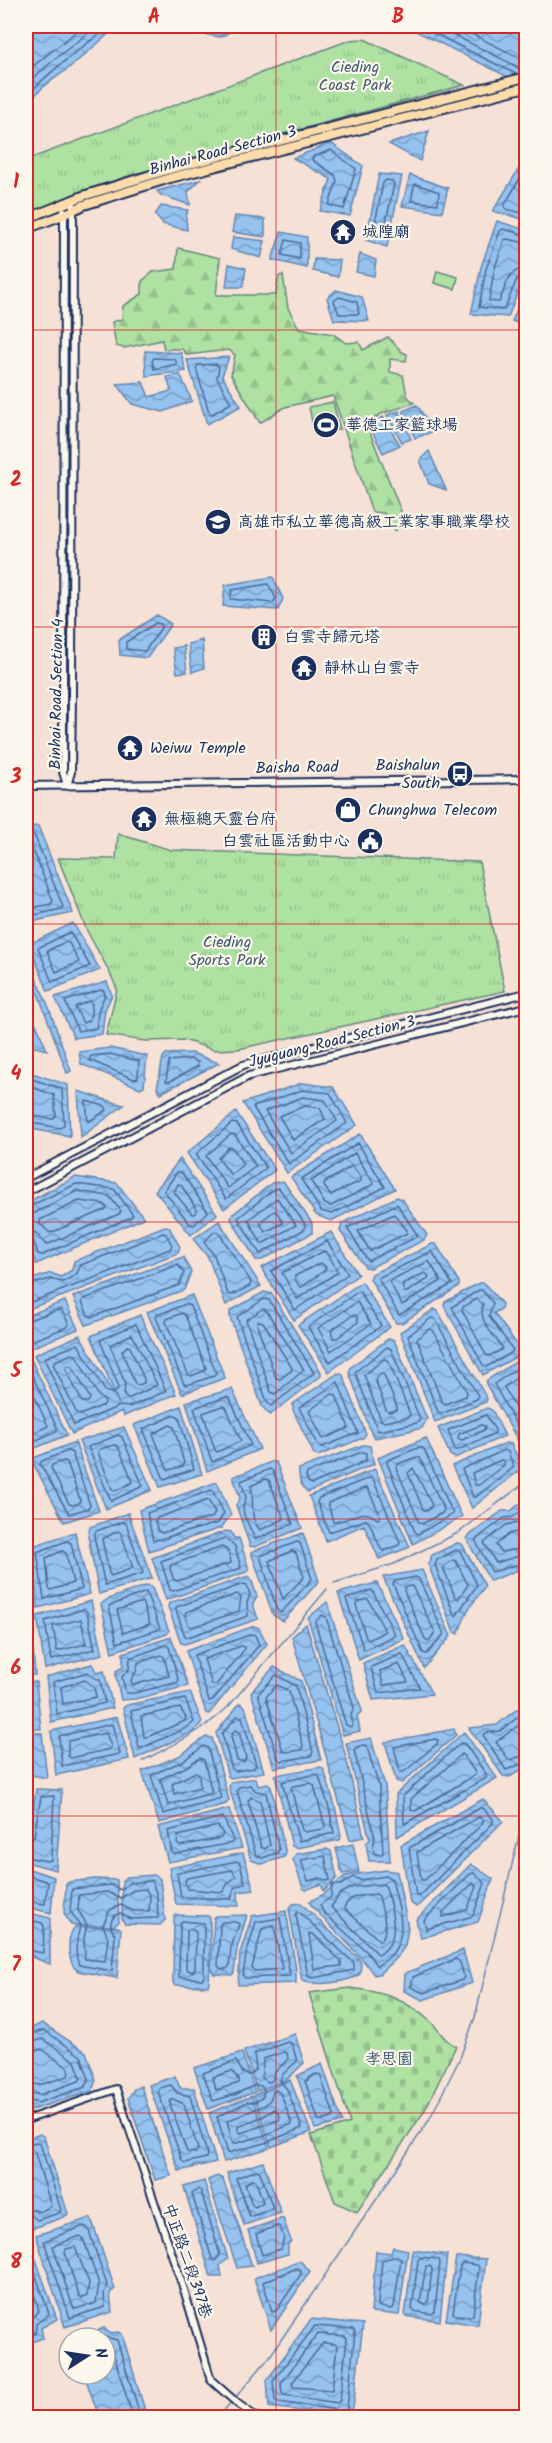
<svg xmlns="http://www.w3.org/2000/svg" width="552" height="2443" viewBox="0 0 552 2443" font-family="Kalam,'LXGW WenKai TC',sans-serif">
<style>
.grass{fill:#aee1a2;stroke:#648880;stroke-width:1.5}
.forest{fill:url(#forest-firs);stroke:#648880;stroke-width:1.5}
.cemetery{fill:url(#cemetery-stones);stroke:#648880;stroke-width:1.5}
.park{fill:url(#park-tufts);stroke:#648880;stroke-width:1.5}
.water{fill:url(#water-waves);stroke:#6487b5;stroke-width:1.5}
.lines{fill:none;stroke-linecap:round;stroke-linejoin:round}
.shore{stroke:#4c6a98;stroke-width:1.5}
.stream{stroke:#6487b5;stroke-width:1.5}
.tertiary-casing{stroke:#1b2f5e;stroke-width:10}
.primary-casing{stroke:#1b2f5e;stroke-width:12}
.tertiary{stroke:#fbf7ec;stroke-width:6}
.primary{stroke:#fddcac;stroke-width:8}
.grid{fill:none;stroke:#d62828;stroke-width:1.5;stroke-opacity:0.55}
.labels{text-anchor:middle;dominant-baseline:central;stroke-width:4.5;stroke-linejoin:round;paint-order:stroke}
.park-label{font-size:16px;fill:#405c6f;stroke:#fbf7ec}
.street-label{font-size:16px;fill:#1b2f5e;stroke:#fbf7ec}
.poi-label{font-size:16px;fill:#1b2f5e;stroke:#fbf7ec;text-anchor:start}
.neatline{fill:none;stroke:#d62828;stroke-width:2}
.grid-label{font-size:20px;text-anchor:middle;font-weight:bold;fill:#d62828}
</style>
<defs>
<pattern id="forest-firs" width="22" height="20" patternUnits="userSpaceOnUse" patternTransform="scale(1.5)"><rect width="22" height="20" fill="#aee1a2"/><path d="M5 1l3.5 6h-7zM16 11l3.5 6h-7z" fill="#95c18e"/></pattern>
<pattern id="cemetery-stones" width="16" height="16" patternUnits="userSpaceOnUse" patternTransform="scale(1.5)"><rect width="16" height="16" fill="#aee1a2"/><path d="M2 7V4a2 2 0 0 1 4 0v3zM10 15v-3a2 2 0 0 1 4 0v3z" fill="#95c18e"/></pattern>
<pattern id="park-tufts" width="24" height="20" patternUnits="userSpaceOnUse" patternTransform="scale(1.5)"><rect width="24" height="20" fill="#aee1a2"/><path d="M3 7l-1-3M5 7V3M7 7l1-3M15 17l-1-3M17 17v-4M19 17l1-3" fill="none" stroke="#95c18e"/></pattern>
<pattern id="water-waves" width="16" height="10" patternUnits="userSpaceOnUse" patternTransform="scale(1.5)"><rect width="16" height="10" fill="#95c2ef"/><path d="M0 5q4-4 8 0t8 0" fill="none" stroke="#799ec5"/></pattern>
</defs>
<rect width="100%" height="100%" fill="#f5e1d5"/>
<filter id="ink" filterUnits="userSpaceOnUse"><feTurbulence type="fractalNoise" baseFrequency=".0167" numOctaves="2"/><feDisplacementMap in="SourceGraphic" scale="12" xChannelSelector="R" yChannelSelector="G"/><feConvolveMatrix kernelMatrix="1 2 1 2 8 2 1 2 1" color-interpolation-filters="sRGB"/></filter>
<g filter="url(#ink)">
<path class="grass" d="M437 271 458 277 455 289 434 283Z
M333 402 340 429 315 435 309 407Z"/>
<path class="forest" d="M178 248 220 258 216 295H276L279 276 283 275 288 308 299 328 333 334 346 343 359 342 363 350 388 337 402 352 407 354 406 361 390 359V372L403 375 407 396 414 403 381 414 370 421 369 430 406 524 394 531 387 523 384 513 372 512 333 396 285 407 260 423 231 375 235 355 229 350 187 355 182 349H164L162 340 124 348 116 346 112 322 122 319 123 306 142 294V281L153 272 176 269Z"/>
<path class="cemetery" d="M350 1988C384 1992 406 1999 432 2023 440 2031 445 2042 456 2046L425 2110 357 2212 335 2202 311 2135 350 2123 309 1993Z"/>
<path class="park" d="M364 39 464 85 139 173 81 191 26 215V160L350 40Z
M118 834 171 850 479 862 505 991 238 1049 214 1050 184 1040 145 1041 106 1035 117 989 109 971 87 931 58 858 116 859Z"/>
<path class="water" d="M26 26H118C101 40 83 57 65 71 49 82 34 92 26 110Z
M147 26H240L221 37Z
M401 26H526V86L408 27Z
M429 131 420 161 389 144Z
M331 143 363 166 350 216 320 211 331 179 293 158Z
M526 157V220L493 211Z
M379 174 402 176 387 247 366 240Z
M410 175 448 188 442 212 402 206Z
M200 180 188 192 190 205 161 195 157 191Z
M161 206 188 210 186 217 187 230 163 224 155 215Z
M235 216 265 219V237L232 232Z
M497 221 526 230V278L525 283 522 282 508 317 471 314 481 267Z
M281 232 307 237V268L272 260Z
M233 237 265 241 261 258 231 249Z
M360 254 376 260 374 276 356 272Z
M314 259 340 260 338 277 313 271Z
M229 264 246 268 243 287H226Z
M526 288V326L512 321Z
M336 290 362 297 369 321 334 320 327 298Z
M145 351 181 353 186 371 146 376Z
M229 357 222 376 241 406 207 424 187 360Z
M180 374 192 401 163 412 132 404 117 384 143 382 149 397 171 391 167 377Z
M417 405 434 431 415 438 403 411Z
M399 411 411 439 402 442 387 415Z
M383 417 400 445 383 453 372 431 375 422Z
M429 451 446 490 429 484 420 460Z
M273 577 283 599 278 610 223 606 225 585Z
M157 615 171 624 147 658 120 655 119 640Z
M202 640 204 668 192 672 188 644Z
M184 646 187 672 177 673 173 648Z
M38 826 73 913 26 923V827Z
M73 923 100 970 48 991 29 944Z
M26 955 48 1005 71 1071 67 1073 39 996 26 968Z
M107 982 112 995 105 1010 102 1034 74 1038 55 997Z
M26 1000 47 1050 26 1045Z
M110 1048 147 1056 144 1086 140 1088 81 1064 79 1052Z
M192 1053 219 1063 161 1093 157 1088 163 1057 166 1054Z
M26 1071 68 1085 70 1136 26 1128Z
M302 1083 333 1087 357 1125 287 1173 243 1103Z
M78 1091 123 1105H124L81 1137Z
M236 1112 275 1170 224 1209 187 1153Z
M360 1134 395 1189 331 1221 316 1215 291 1177Z
M180 1159 217 1214 191 1235 155 1191Z
M75 1177 117 1183 144 1218 36 1264 26 1237V1203Z
M283 1181 312 1223V1233L262 1260H256L231 1219 232 1215 272 1183Z
M397 1197 402 1199 427 1235 424 1240 370 1268 365 1267 340 1231 342 1223Z
M219 1221 261 1286 226 1305 208 1257 193 1239Z
M165 1226 169 1227 180 1247 178 1253 26 1310V1281L51 1273 61 1277 72 1270 74 1261Z
M331 1232 358 1275 294 1320 261 1268Z
M432 1244H436L459 1282V1286L402 1323H396L370 1279 372 1274Z
M183 1257 191 1272 184 1290 86 1325 73 1297Z
M362 1282 390 1327 329 1372 298 1325Z
M479 1283H484L502 1304 501 1309 494 1313 521 1350V1354L483 1375 444 1306 445 1302Z
M264 1292 272 1294 321 1372V1376L270 1415 262 1406 230 1317V1311Z
M192 1295 225 1378 182 1394 147 1312Z
M65 1301 78 1329 26 1350V1316Z
M434 1309 438 1311 487 1399 486 1402 435 1422 400 1332Z
M140 1315 176 1394 124 1416 122 1411 72 1434 34 1355 80 1335 119 1404 91 1336Z
M388 1339 394 1340 427 1419 422 1428 375 1438 372 1435 349 1372 351 1367Z
M29 1355 67 1435 26 1452V1356Z
M525 1356H526V1455L486 1384 487 1380Z
M338 1373 343 1375 366 1434 363 1438 318 1456 314 1454 293 1410V1404Z
M232 1389 260 1449 207 1471 186 1402Z
M181 1406 202 1474 160 1487 134 1425Z
M487 1408 492 1410 505 1436 455 1458 450 1455 438 1428Z
M124 1427 152 1490 106 1509 79 1441Z
M426 1438 462 1517 413 1544 378 1458Z
M75 1442 99 1511 64 1522 31 1459Z
M506 1443 511 1444 521 1464 520 1470 472 1508 452 1466Z
M363 1445 370 1446 374 1464 308 1492C301 1488 298 1476 299 1469Z
M271 1462H276L302 1528 254 1547 250 1546 236 1505 240 1498 233 1477Z
M375 1469 410 1547 379 1559 364 1525 326 1541 309 1496Z
M217 1482 231 1515 221 1528 149 1551 139 1510Z
M519 1504 526 1508V1570H518L490 1581 466 1538 502 1511H511Z
M128 1513 152 1578 99 1594 88 1536 90 1527Z
M226 1531 231 1532 234 1538H239L249 1569 246 1572 166 1600 152 1558Z
M75 1532 90 1594 38 1608 30 1547Z
M303 1533 319 1581 283 1621 273 1615 251 1552Z
M457 1543 462 1544 485 1586 468 1610 458 1634 454 1632 428 1564 432 1555Z
M26 1556 32 1614 26 1616Z
M422 1570 451 1636 424 1668 383 1577Z
M248 1576 251 1578 257 1597 253 1604 258 1619 185 1644 181 1643 168 1607 169 1603Z
M377 1583 404 1639 359 1660 338 1593Z
M148 1585 152 1588 169 1631 167 1634 112 1652 101 1604 108 1599Z
M91 1601 103 1654 45 1669 37 1616Z
M327 1602 362 1711 357 1716 360 1731 343 1735 308 1618Z
M31 1620 35 1675H26V1621Z
M306 1624 346 1757 364 1837 350 1840 292 1637Z
M254 1626 259 1628 267 1644 209 1714 206 1713 186 1651Z
M171 1637 188 1686 135 1699 121 1700 116 1677V1671L123 1667V1653Z
M405 1645 432 1694 373 1700 363 1663Z
M92 1664 97 1673 104 1671 113 1708 51 1722 46 1677Z
M274 1667 301 1681 321 1760 274 1768 251 1692Z
M26 1682H36L41 1729 26 1728Z
M190 1692 202 1722 193 1732 135 1759 123 1708 127 1705Z
M240 1703 245 1707 264 1772 231 1778 228 1776 216 1733Z
M517 1709 526 1714 525 1767 510 1777 503 1776 469 1728 497 1725Z
M117 1717 129 1759 56 1775 51 1731Z
M454 1729 456 1735 402 1783 396 1781 385 1742Z
M26 1732 42 1733 47 1778 26 1774Z
M464 1732 497 1778 397 1837 396 1794Z
M206 1737 212 1738 229 1800 226 1804 159 1823 142 1771 179 1756Z
M371 1738 385 1786 390 1861H369L366 1843 370 1840 346 1743Z
M321 1767 324 1770 335 1806 341 1836 340 1840 296 1848 292 1846 275 1775Z
M256 1778 258 1786 268 1784 271 1787 286 1854 284 1857 262 1864 251 1860 229 1787 231 1782Z
M36 1789 62 1790 56 1870 26 1862Z
M483 1799 503 1821 417 1907 410 1903 401 1845Z
M229 1809 242 1848 168 1862 158 1827Z
M353 1844 359 1872 342 1874 336 1848Z
M326 1849 331 1851 337 1878 324 1891 321 1884 306 1890 303 1888 293 1859 296 1854Z
M243 1853 254 1890 238 1892 239 1906 176 1904 169 1868Z
M471 1864 493 1879 478 1922 421 1938 416 1920Z
M26 1868 54 1877 51 1913 26 1907Z
M386 1870 397 1872 408 1928 405 1946 398 1956 379 1974 374 1975C356 1947 329 1928 309 1902L324 1894 345 1876Z
M155 1875 160 1879 165 1920 160 1925 125 1924 122 1919V1881L127 1877Z
M95 1879 117 1880 119 1922 114 1926 71 1925 64 1913 66 1884 69 1882Z
M301 1903 359 1959 361 1964 360 1974C346 1983 317 1986 302 1981L289 1909 293 1904Z
M286 1911 296 1969V1983L238 1985 240 1953 252 1916Z
M26 1912 50 1918V1964L26 1955Z
M176 1915 208 1916 210 1918C210 1929 211 1980 208 1986L175 1985 173 1981 174 1918Z
M247 1915 237 1949 234 1973 232 1975 214 1974 211 1969 214 1918 216 1916Z
M75 1927H118L121 1929 117 1978 78 1971C67 1964 66 1936 75 1927Z
M463 1950 472 1983 423 2000 404 1991 405 1973Z
M42 2023 86 2052 96 2080 92 2091 31 2110 26 2097V2031Z
M295 2034 304 2063 286 2080 257 2091 244 2051Z
M242 2053 255 2092 208 2109 194 2068Z
M322 2064 342 2122 315 2129 297 2076Z
M175 2076 180 2088H194L216 2162 179 2171 149 2085Z
M290 2080 311 2132 271 2147 254 2095Z
M141 2086 171 2176 155 2180 128 2098 134 2089Z
M252 2096 269 2148 224 2162 209 2113Z
M40 2134 44 2137 68 2214 64 2217 31 2229 26 2213V2139Z
M263 2162 281 2213 244 2225 227 2173Z
M217 2176 223 2179 252 2266 237 2268 208 2180Z
M204 2181 228 2259 220 2265 222 2277H211L184 2187Z
M91 2218 115 2289 110 2293 112 2312 65 2327 36 2235Z
M283 2218 291 2241 288 2244V2254L257 2263 248 2230Z
M26 2237 29 2240 57 2319 41 2328 43 2338 26 2344Z
M393 2247 408 2250 399 2315 371 2312 376 2251 391 2253Z
M413 2250 447 2255 440 2321 405 2316Z
M456 2257 486 2259 478 2325 446 2320Z
M300 2261 310 2271 271 2330 254 2278Z
M311 2319 363 2324 352 2417 269 2407 267 2380Z
M104 2328 109 2333 118 2332 122 2334 147 2417H99L84 2374H105V2338H79Z"/>
<g class="lines">
<path class="shore" d="M419 26 516 74
M436 26 526 71
M456 26 526 61
M26 72 83 26
M26 86C45 64 74 45 97 26
M26 97C50 70 81 49 109 26
M331 150 356 169 344 209 329 205 337 181 335 175 312 160 313 157Z
M526 168 504 206 506 209 526 214
M386 180 392 181 394 184 383 236 379 238 373 234 383 183Z
M416 184 439 192 438 204 411 201 414 186Z
M526 235 503 229 500 231 486 269 479 307 504 310 517 279 521 277H526
M286 240 300 243V259L282 255Z
M526 243 507 239 504 240 494 271 489 301 499 302C506 288 507 268 526 269
M339 297 357 302 359 314H339L334 301Z
M154 358 175 359 177 364 154 369 152 361Z
M216 364 219 367 217 378 231 403 212 414 209 412 196 368 199 365Z
M268 584 276 598 273 603 230 599 232 590Z
M156 623 161 624V628L145 651 126 649V642Z
M26 833 34 834 63 907 61 909 26 917
M26 840 30 842 53 901 51 904 26 909
M70 932 90 966 52 982 38 948Z
M65 942 69 943 79 962 56 972 47 951Z
M101 990 104 991 105 995 99 1008 96 1028 78 1031 65 1001Z
M89 1001 92 1004 90 1020 83 1023 75 1007Z
M110 1054 139 1061 138 1078 134 1079 89 1060 91 1056Z
M190 1059 198 1062V1066L169 1082 166 1081 169 1061Z
M26 1077 62 1089 64 1125 60 1128 26 1122
M26 1085 54 1095 56 1116 53 1119 26 1115
M302 1090 330 1093 347 1123 289 1164 253 1107Z
M303 1097 325 1100 337 1121 291 1153 265 1111Z
M86 1101 105 1106 107 1110 88 1122Z
M305 1106 320 1108 325 1119 293 1140 279 1116Z
M232 1123 237 1124 266 1168 226 1199 196 1154Z
M231 1134 235 1135 256 1166 228 1188 206 1156Z
M358 1143 385 1187 332 1214 321 1211 301 1179Z
M229 1147 233 1148 243 1164 231 1175 218 1158Z
M355 1153 374 1184 331 1206 325 1204 311 1181Z
M352 1166 361 1177V1181L330 1195 324 1186V1183Z
M177 1172 182 1173 208 1212 194 1225 190 1224 164 1191Z
M178 1184 181 1185 197 1210 195 1214H192L174 1192Z
M279 1188 305 1224V1229L260 1254 238 1218 274 1189Z
M277 1198 296 1225 262 1244 248 1220Z
M79 1201 104 1204 107 1209 50 1233 40 1224V1220Z
M397 1204 418 1236 368 1261 347 1228Z
M26 1208 76 1184 114 1189 133 1215 131 1217 42 1255 38 1254 33 1240 26 1238
M274 1211 277 1212 283 1223 265 1232 260 1222Z
M394 1214 407 1230V1233L370 1251 358 1231Z
M26 1215 33 1214 77 1191 109 1196 121 1211 119 1214 46 1245 36 1233 26 1230
M215 1231 219 1233 251 1282 250 1286 232 1295 228 1294 214 1255 204 1242Z
M327 1241 348 1274 295 1310 271 1271Z
M324 1251 327 1252 338 1272 297 1299 282 1273Z
M432 1251 452 1284 399 1315 378 1278Z
M429 1261 441 1281 402 1305 389 1281Z
M321 1263 326 1267 325 1270 302 1287 299 1286 295 1279V1276Z
M178 1265 184 1273 179 1285 92 1317 88 1315 82 1302 84 1299Z
M425 1273 429 1276 428 1279 407 1292H404L402 1284Z
M26 1286 50 1279 63 1282 76 1275 81 1265 163 1233 166 1234 172 1245 170 1249 26 1304
M479 1290H482L493 1303 489 1316 513 1350 511 1353 486 1367 483 1365 452 1307Z
M359 1291 381 1326 330 1362 308 1327Z
M264 1299 269 1300 314 1373 271 1406 267 1402 237 1317Z
M477 1299 483 1304C478 1321 492 1333 502 1347L501 1350 489 1356 486 1355 462 1310 463 1307Z
M357 1302 371 1324 331 1351 318 1328Z
M186 1304 190 1306 216 1373 214 1376 187 1385 184 1384 156 1317 157 1315Z
M262 1309 266 1310 304 1370 275 1394 271 1392 246 1320Z
M182 1313 185 1315 206 1368 204 1371 191 1376 188 1374 166 1322 167 1319Z
M353 1315 357 1316 358 1322 337 1338H333L331 1330Z
M431 1318 435 1319 478 1396 477 1399 441 1414 438 1412 408 1336Z
M26 1321 61 1309 69 1324 67 1327 26 1343
M258 1321 263 1322 292 1368 291 1371 280 1379 276 1378 257 1325Z
M136 1324 166 1391 129 1407 120 1406 74 1425 44 1358 78 1344 105 1391 113 1394 117 1391 118 1385 100 1340Z
M429 1329 433 1330 467 1392 466 1396 445 1404 442 1402 417 1339Z
M132 1334 157 1385 128 1399 124 1396 125 1383 110 1345Z
M127 1346 130 1347 144 1379V1383L138 1385 135 1384 122 1351Z
M387 1347 391 1349 420 1419 417 1423 378 1431 355 1372Z
M72 1354 76 1355 98 1395 105 1402 104 1405 80 1415 77 1414 53 1364 55 1361Z
M384 1359 388 1360 410 1414 408 1417 384 1422 381 1420 364 1375Z
M26 1362 58 1430 26 1445
M526 1362 494 1384 526 1443
M67 1366H72L90 1398 88 1402H82L66 1369Z
M526 1371 504 1387 526 1428
M381 1373 384 1375 397 1407 396 1410 389 1412 386 1410 375 1379Z
M26 1378 48 1426 26 1437
M338 1382 358 1433 320 1448 299 1408Z
M332 1394 336 1395 349 1428 323 1439 309 1411Z
M226 1397 230 1399 251 1445 212 1462 194 1408Z
M222 1406 226 1407 241 1441 217 1452 215 1450 203 1413Z
M175 1415 179 1417 194 1469 164 1479 143 1429Z
M486 1415 495 1430V1433L458 1450H455L448 1430Z
M170 1425 174 1427 184 1463 183 1466 169 1470 167 1468 153 1434Z
M481 1425 485 1426 484 1430 462 1440 458 1439 459 1434Z
M118 1435 122 1437 143 1486 111 1501 88 1447Z
M114 1445 118 1446 133 1482 115 1491 112 1489 98 1452 100 1449Z
M420 1447 424 1449 453 1514 418 1534 415 1532 387 1463 388 1460Z
M505 1450 508 1452 514 1467 476 1497H473L462 1469Z
M68 1451 72 1453 90 1505 88 1508 69 1514 40 1464 42 1461Z
M362 1452 366 1453V1461L312 1484 308 1482 306 1476 307 1473Z
M416 1457 420 1458 444 1510 442 1513 422 1524 419 1522 396 1467 398 1464Z
M501 1460 504 1461V1465L479 1485H475L472 1473Z
M64 1461 67 1462 80 1500 79 1503 73 1505 69 1504 51 1468 52 1465Z
M413 1468 432 1505 427 1511 423 1509 408 1473Z
M270 1469 273 1471 293 1524 255 1539 244 1515 243 1507 246 1497 241 1481Z
M369 1478 373 1479 400 1542 399 1545 384 1551 381 1549 370 1524 366 1520 329 1532 317 1502 319 1498Z
M265 1479 269 1480 284 1519 260 1530C248 1516 255 1502 251 1486Z
M367 1487 380 1515V1518L377 1519C361 1505 350 1522 333 1522L328 1503Z
M212 1490 224 1513 218 1523 153 1541 147 1513Z
M208 1500 215 1512 213 1517 162 1533 158 1531 155 1521 157 1518Z
M526 1512H520L513 1517 504 1518 475 1540 492 1572 516 1565 526 1564
M526 1520 506 1525 484 1543 496 1563 515 1557H526
M122 1522 126 1523 143 1573 105 1585 94 1536 96 1531Z
M526 1529 509 1534 496 1545 501 1552 526 1548
M118 1531 121 1533 133 1568 111 1576 109 1573 102 1539Z
M225 1538 235 1546 241 1568 173 1591 170 1590 161 1561Z
M67 1541 71 1543 82 1589 44 1599 37 1552Z
M297 1542 300 1543 312 1579 281 1613 277 1610 260 1556Z
M222 1547 229 1551 231 1563 177 1581 174 1580 170 1569 171 1565Z
M456 1550 460 1551 477 1585 456 1616 454 1614 435 1565 437 1560Z
M62 1551 66 1553 73 1583 51 1590 49 1588 46 1558Z
M292 1551 296 1553 304 1577 283 1599 269 1561Z
M453 1560 456 1561 468 1585 458 1599 455 1597 443 1567Z
M416 1577 419 1579 444 1634 427 1654 423 1653 393 1584 395 1581Z
M244 1584 247 1585 250 1595 247 1603 248 1616 188 1637 185 1636 176 1610V1607Z
M412 1586 435 1632 429 1641 425 1639 404 1591 405 1587Z
M372 1590 395 1635 364 1650 346 1599Z
M146 1592 160 1629 117 1643 109 1606Z
M237 1594 241 1597 239 1611 193 1627 189 1626 185 1615 186 1612Z
M368 1599 385 1631 369 1640 366 1638 356 1605 357 1602Z
M142 1602 150 1624 123 1633 117 1610Z
M84 1609 87 1612 95 1649 51 1660 45 1621Z
M322 1615 326 1617 354 1708 351 1715 353 1725 351 1727 346 1725 315 1622Z
M81 1619 86 1644 57 1651 53 1626Z
M252 1634 255 1635 259 1645 213 1700 209 1701 194 1655Z
M166 1645 169 1647 179 1682 134 1693H126L122 1677 129 1669 130 1658Z
M241 1646 244 1647V1650L216 1685H212L204 1659Z
M402 1654 420 1688 378 1693 371 1667Z
M161 1655 164 1657 169 1676 132 1685 131 1680 136 1672 138 1663Z
M399 1664 408 1682 383 1685 380 1671Z
M88 1672 93 1677 100 1680 105 1703 57 1714 53 1682Z
M276 1675 296 1686 313 1752 311 1756 281 1761 278 1759 258 1694Z
M85 1680 94 1687 96 1697 63 1704 61 1687Z
M277 1685 289 1691 303 1746 302 1750 286 1752 283 1751 266 1697Z
M185 1699 194 1722 188 1727 142 1748H139L131 1711Z
M180 1708 186 1718 185 1721 147 1737H144L141 1716Z
M237 1716 242 1717 256 1765 254 1768 235 1771 232 1769 222 1734Z
M526 1718 518 1717 500 1731 485 1733 483 1735 506 1770 526 1762
M112 1724 120 1754 62 1766 59 1736Z
M526 1726 519 1725 496 1742 509 1760 526 1755
M235 1730 239 1732 246 1758 244 1762 237 1760 231 1736Z
M106 1733 111 1746 110 1749 71 1758 68 1756V1741Z
M435 1739 438 1740 437 1744 404 1772H400L394 1747Z
M460 1743 465 1744 486 1774V1778L404 1824 403 1796Z
M364 1745 367 1747 379 1787 383 1852 381 1855 374 1853 373 1847 375 1838 354 1750 356 1747Z
M204 1746 208 1748 221 1798 163 1814 151 1775 181 1762Z
M462 1754 475 1772V1775L415 1811 411 1810V1799Z
M200 1758 204 1760 212 1793 168 1805 160 1779 184 1768Z
M196 1772 199 1774 200 1787 174 1794 172 1784Z
M316 1774 319 1776 329 1808 334 1833 299 1841 282 1782Z
M311 1783 314 1785 325 1827 323 1829 305 1832 302 1830 291 1788 293 1786Z
M250 1785 256 1791 266 1793 279 1850 277 1853 262 1858 256 1855 237 1791 239 1787Z
M251 1797 260 1801 270 1845 265 1849 261 1847 248 1801Z
M480 1808H483L493 1819V1823L420 1896H416L409 1848Z
M223 1817 233 1840 232 1843 175 1854 172 1853 168 1831Z
M479 1817 483 1819V1823L425 1880H421L417 1852Z
M218 1826 223 1834 221 1838 180 1846 177 1844 178 1836Z
M26 1841 31 1840 34 1836 41 1797 54 1796 51 1860 47 1861 26 1857
M325 1856 330 1880 327 1881 320 1878 308 1881 301 1860Z
M237 1861 240 1863 245 1883 234 1888 231 1899 181 1897 177 1873Z
M232 1870 236 1877 228 1883 223 1892 187 1889 185 1881 187 1878Z
M474 1873 485 1883 473 1916 426 1929 424 1920 470 1874Z
M26 1875 46 1881 48 1883 45 1904 26 1901
M386 1876 392 1879C399 1912 414 1945 377 1966L366 1951 324 1913 320 1905 331 1897 332 1884 341 1885 353 1877 360 1880Z
M152 1881 157 1896 158 1918 130 1919 120 1913C109 1917 109 1927 115 1935L112 1971 79 1965C73 1951 78 1939 80 1925L70 1911 72 1889 111 1885 121 1890 129 1883Z
M473 1883 476 1887 467 1910 443 1917V1912Z
M383 1884 386 1887C391 1910 403 1939 379 1955L331 1907 340 1894 353 1887Z
M146 1889 150 1897 149 1911H133L121 1905 110 1910 103 1925 108 1938 105 1961 85 1959 84 1938 87 1925 78 1910 79 1895 107 1892 121 1898 134 1890Z
M376 1894 379 1896C381 1909 391 1931 380 1941L344 1908C350 1894 363 1896 376 1894Z
M298 1911 354 1963V1970L313 1978 308 1976 296 1915Z
M280 1918 290 1976 245 1978 243 1976 246 1955 256 1922Z
M26 1919 42 1923 44 1926 43 1953 26 1950
M182 1921 204 1923V1977L202 1979 179 1977 180 1924Z
M222 1922H236L239 1924 231 1948 229 1967 226 1969 220 1968 218 1966 220 1925Z
M274 1926 282 1969 254 1971 252 1968 262 1929Z
M190 1929 196 1932 195 1969 192 1972 186 1969 187 1931Z
M309 1934H313L341 1961V1966L314 1969Z
M456 1959 460 1962 464 1977 462 1980 424 1993 411 1987 413 1977Z
M26 2036 44 2030 81 2056 89 2079 85 2087 37 2103 26 2099
M288 2042 292 2044 297 2061 282 2075 280 2081 287 2089 302 2128 265 2143 228 2153 217 2117 247 2102H255L263 2097 264 2090 261 2086 255 2085C242 2092 228 2097 213 2101L203 2073 236 2061 243 2073 251 2075 256 2069 254 2054Z
M26 2044 43 2039 75 2061 81 2078 79 2081 39 2095 26 2091
M284 2052 287 2053 288 2059 275 2072 272 2081 268 2082 262 2078 263 2059Z
M26 2053 42 2049 67 2067 69 2073 68 2076 39 2085 26 2082
M232 2071 239 2080V2083L216 2090 213 2077Z
M316 2074 320 2075 334 2115 332 2118 321 2121 318 2119 305 2081Z
M171 2085 177 2093 190 2096 207 2154 206 2158 185 2163 182 2161 158 2091 160 2088Z
M276 2090 281 2094 292 2124 262 2136 233 2144 227 2121 265 2105 270 2100 273 2092Z
M175 2100 184 2104 198 2149 196 2153 187 2152 170 2104 171 2100Z
M275 2109 280 2116 279 2120 241 2133 238 2131V2126L262 2117Z
M26 2144 37 2142 40 2143 61 2210 59 2213 37 2220 31 2215 26 2214
M26 2152 35 2153 51 2206 40 2212 26 2207
M257 2170 260 2172 273 2208 250 2217 236 2178Z
M253 2179 256 2181 263 2202 255 2207 252 2205 245 2184Z
M198 2189 201 2191 220 2255 215 2261 212 2259 192 2194Z
M84 2226 88 2228 107 2285 104 2293 105 2307 70 2318 44 2241Z
M277 2226 280 2227 284 2238 281 2249 262 2255 256 2234Z
M80 2236 83 2238 99 2284 96 2303 75 2309 73 2307 53 2246Z
M26 2247 49 2314 36 2324 35 2334 26 2338
M75 2247 89 2283 87 2296 82 2298 79 2296 65 2252 66 2249Z
M397 2256 401 2259 394 2307 392 2309 380 2307 378 2304 382 2260Z
M421 2257 438 2259 440 2262 435 2311 432 2314 414 2311 412 2309 418 2260Z
M463 2263 477 2265 479 2267 473 2315 470 2317 456 2315 453 2313 460 2266Z
M426 2266H430L432 2269 428 2303 425 2305 420 2302Z
M297 2268 301 2270V2274L276 2311 272 2312 263 2282Z
M26 2270 39 2310 30 2320 26 2330
M318 2334 345 2336 347 2338 340 2400 338 2403 284 2395 282 2393 281 2383Z
M95 2338 102 2336 117 2340 141 2418
M323 2343 335 2344 337 2346 332 2390 293 2387 292 2383Z
M105 2346 112 2349 133 2418
M337 2418 336 2412 332 2409 277 2402 275 2400 273 2381 315 2326 353 2329 355 2331 346 2418"/>
<path class="stream" d="M334 1583 394 1564 458 1533 526 1482
M142 1761C174 1745 203 1731 228 1707L327 1589
M234 2399 268 2359 374 2203 429 2120 460 2058 475 2017 526 1807
M218 2418 231 2402"/>
<defs>
<path id="tertiary" d="M64 211 63 717V772L67 785
M26 786 526 779
M67 786 71 772 72 697 73 201
M26 1178 243 1065 526 993
M26 1192 249 1076 526 1007
M26 2120 116 2089 185 2293 211 2380 238 2404 256 2417 262 2418"/>
<path id="primary" d="M26 219 83 196 167 170 526 77
M26 229 63 215 84 205 170 178 526 87"/>
</defs>
<use href="#tertiary" class="tertiary-casing"/>
<use href="#primary" class="primary-casing"/>
<use href="#tertiary" class="tertiary"/>
<use href="#primary" class="primary"/>
</g>
</g>
<path class="grid" d="M276 26V2418M26 330H526M26 627H526M26 924H526M26 1222H526M26 1519H526M26 1816H526M26 2113H526"/>
<defs>
<symbol id="temple-disc" viewBox="-11 -11 22 22"><circle r="9.5" fill="#1b2f5e" stroke="#fbf7ec"/><path d="M0-6L5-2H3V0L6.5 2.5H4V6H1.5V3h-3V6H-4V2.5H-6.5L-3 0V-2H-5Z" fill="#fff"/></symbol>
<symbol id="stadium-disc" viewBox="-11 -11 22 22"><circle r="9.5" fill="#1b2f5e" stroke="#fbf7ec"/><path d="M0-5a6.5 5 0 1 0 0 10a6.5 5 0 1 0 0-10ZM-3.5-1.8h7v3.6h-7Z" fill="#fff"/></symbol>
<symbol id="school-disc" viewBox="-11 -11 22 22"><circle r="9.5" fill="#1b2f5e" stroke="#fbf7ec"/><path d="M0-5L7-2L0 1L-7-2ZM-4 1L0 2.5L4 1V4Q0 6-4 4Z" fill="#fff"/></symbol>
<symbol id="building-disc" viewBox="-11 -11 22 22"><circle r="9.5" fill="#1b2f5e" stroke="#fbf7ec"/><path d="M-4-6H4V6H1V3H-1V6H-4ZM-2.5-4.3h1.7v1.8h-1.7ZM.8-4.3h1.7v1.8H.8ZM-2.5-1h1.7V.8h-1.7ZM.8-1h1.7V.8H.8Z" fill="#fff"/></symbol>
<symbol id="bus-disc" viewBox="-11 -11 22 22"><circle r="9.5" fill="#1b2f5e" stroke="#fbf7ec"/><path d="M-5-6H5V4H4V6H2V4H-2V6H-4V4H-5ZM-3.5-4V0h7V-4ZM-3.5 1.2v1.5H-2V1.2ZM2 1.2v1.5H3.5V1.2Z" fill="#fff"/></symbol>
<symbol id="shop-disc" viewBox="-11 -11 22 22"><circle r="9.5" fill="#1b2f5e" stroke="#fbf7ec"/><path d="M-5-2.5h2.3a2.7 3.5 0 0 1 5.4 0H5L5.5 6h-11ZM-1.5-2.5h3a1.5 2.3 0 0 0-3 0Z" fill="#fff"/></symbol>
<symbol id="civic-disc" viewBox="-11 -11 22 22"><circle r="9.5" fill="#1b2f5e" stroke="#fbf7ec"/><path d="M-.6-6.5H3V-4.5H.6V-3L4-1V1h2V6H-6V1h2V-1L-.6-3ZM-1.2 2.5V6h2.4V2.5Z" fill="#fff"/></symbol>
</defs>
<g fill-rule="evenodd">
<use href="#temple-disc" x="328" y="217" width="30" height="30"/>
<use href="#stadium-disc" x="311" y="410" width="30" height="30"/>
<use href="#school-disc" x="203" y="507" width="30" height="30"/>
<use href="#building-disc" x="249" y="622" width="30" height="30"/>
<use href="#temple-disc" x="289" y="653" width="30" height="30"/>
<use href="#temple-disc" x="115" y="733" width="30" height="30"/>
<use href="#bus-disc" x="445" y="759" width="30" height="30"/>
<use href="#shop-disc" x="333" y="795" width="30" height="30"/>
<use href="#temple-disc" x="129" y="804" width="30" height="30"/>
<use href="#civic-disc" x="355" y="826" width="30" height="30"/>
</g>
<g class="labels">
<g class="park-label">
<text x="355" y="67">Cieding<tspan x="355" dy="18">Coast Park</tspan></text>
<text x="227" y="942">Cieding<tspan x="227" dy="18">Sports Park</tspan></text>
<text x="389" y="2059">孝思園</text>
</g>
<g class="street-label">
<text transform="translate(223 151) rotate(-15)">Binhai Road Section 3</text>
<text transform="translate(57 694) rotate(-89)">Binhai Road Section 4</text>
<text transform="translate(297 768) rotate(-1)">Baisha Road</text>
<text transform="translate(332 1042) rotate(-14)">Jyuguang Road Section 3</text>
<text transform="translate(187 2261) rotate(71)">中正路二段397巷</text>
</g>
<g class="poi-label">
<text x="362" y="232">城隍廟</text>
<text x="346" y="425">華德工家籃球場</text>
<text x="238" y="522">高雄市私立華德高級工業家事職業學校</text>
<text x="284" y="637">白雲寺歸元塔</text>
<text x="324" y="668">靜林山白雲寺</text>
<text x="150" y="748">Weiwu Temple</text>
<text x="440" y="765" text-anchor="end">Baishalun<tspan x="440" dy="18">South</tspan></text>
<text x="368" y="810">Chunghwa Telecom</text>
<text x="164" y="819">無極總天靈台府</text>
<text x="350" y="841" text-anchor="end">白雲社區活動中心</text>
</g>
</g>
<rect width="552" height="2443" fill="none" stroke="#fbf7ec" stroke-width="66"/>
<g transform="translate(87 2356) rotate(78)"><circle r="28" fill="#fbf7ec" stroke="#a1a7b3" stroke-width="1.5"/>
<path d="M0-4.5L10 22L0 15L-10 22Z" fill="#1b2f5e"/>
<text y="-9" font-size="16" font-weight="bold" text-anchor="middle" fill="#1b2f5e">N</text>
</g>
<rect x="33" y="33" width="486" height="2377" class="neatline"/>
<g class="grid-label">
<text x="154" y="23">A</text>
<text x="398" y="23">B</text>
<text x="16" y="188">1</text>
<text x="16" y="486">2</text>
<text x="16" y="783">3</text>
<text x="16" y="1080">4</text>
<text x="16" y="1377">5</text>
<text x="16" y="1674">6</text>
<text x="16" y="1971">7</text>
<text x="16" y="2268">8</text>
</g>
</svg>
